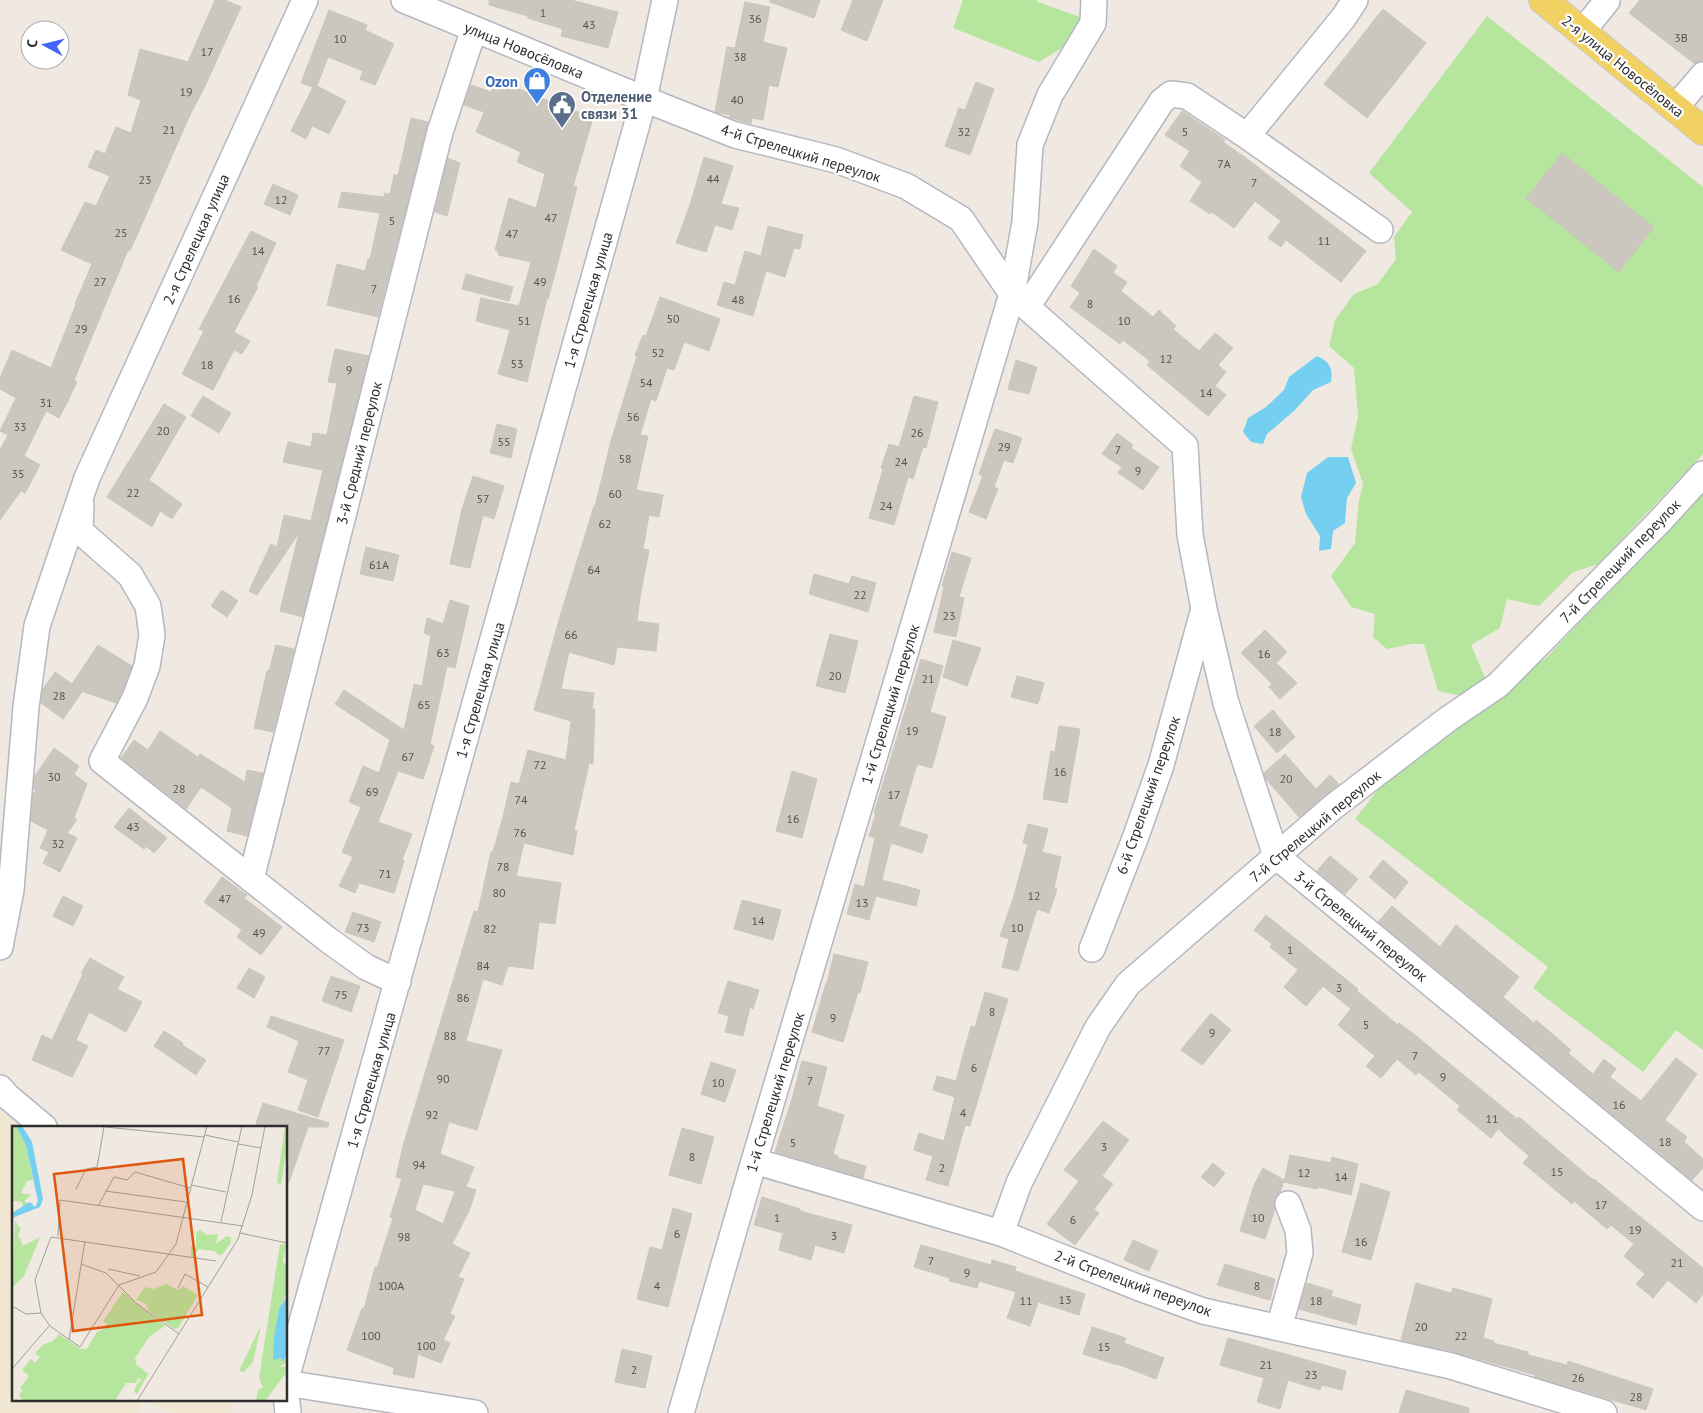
<svg xmlns="http://www.w3.org/2000/svg" width="1703" height="1413" viewBox="0 0 1703 1413" font-family="'PT Sans',sans-serif">
<style>
.education{fill:#f0e6d1}
.green{fill:#b6e59e}
.water{fill:#75cff0}
.building{fill:#cbc7bf;stroke:#cbc5ba;fill-rule:evenodd}
.lines{fill:none;stroke-linecap:round;stroke-linejoin:round}
.minor-casing{stroke:#b4b7c1;stroke-width:28}
.major-casing{stroke:#c9c9c9;stroke-width:30}
.minor{stroke:#fff;stroke-width:25}
.major{stroke:#f2d163;stroke-width:28}
.labels{text-anchor:middle;dominant-baseline:central;stroke-width:4.5;stroke-linejoin:round;paint-order:stroke}
.number-label{font-size:12px;fill:#555452}
.street-label{font-size:15px;fill:#2e2e2e;stroke:#fff}
.shop-label{font-size:15px;font-weight:bold;fill:#366cbe;stroke:#fff;text-anchor:end}
.service-label{font-size:15px;font-weight:bold;fill:#4e5e75;stroke:#fff;text-anchor:start}
.inset-road{fill:none;stroke:#a29e99;stroke-width:1}
.view{fill:#df570e;fill-opacity:0.15;stroke:#df570e;stroke-width:2.5}
.inset-edge{fill:none;stroke:#2e2e2e;stroke-width:2.5}
</style>
<rect width="100%" height="100%" fill="#efe9e1"/>
<path class="education" d="M0 1096 37 1127H14V1399H234L230 1413H173L142 1401 137 1413H0Z"/>
<path class="green" d="M963 0H1037L1038 2 1080 17 1068 44 1039 62 953 28Z
M1487 16 1703 187V454L1598 564 1573 572 1539 606 1507 599 1500 628 1471 645 1486 680 1462 696 1438 691 1424 644H1412L1387 649 1373 637 1375 614 1351 607 1331 576 1355 543 1359 500 1363 484 1351 449 1358 416 1354 368 1329 346 1335 320 1354 294 1378 284 1396 259 1394 237 1412 212 1369 173Z
M1703 482V1050L1676 1030 1643 1072 1533 988 1548 967 1355 819 1391 773 1531 667 1546 658 1652 544Z"/>
<path class="water" d="M1317 356C1330 362 1333 368 1331 382L1313 390 1295 410 1267 434 1263 444 1251 442 1243 432 1248 418 1266 407 1284 390 1289 377Z
M1328 457H1348L1356 483 1347 498 1345 523 1333 531 1331 549 1319 551 1320 536 1306 514 1301 497 1307 473Z"/>
<path class="building" d="M215 0H225L241 7 205 86 190 115 130 251 128 250 74 380 77 382 67 403 59 418 46 411 24 456 40 465 25 493 21 491 0 520V450L8 435 0 431 16 398 0 389V378L12 350 51 368 76 304H75L92 264 61 250 85 202 96 206 110 176 88 167 96 150 105 154 116 127 131 133 141 100 128 95 140 49 188 62Z
M489 0H571L618 12 608 48 561 36 563 29 528 18V16L489 5Z
M770 0H820L814 18 770 2Z
M853 0H883L867 41 841 30Z
M1640 0H1703V61L1695 64 1629 13Z
M745 2 770 7 763 42 787 48 778 87 769 85 763 120 752 118 751 124 729 117 730 115 715 112 727 47 735 48Z
M1383 9 1426 43 1367 118 1324 84Z
M329 10 367 25 365 30 394 44 375 85 360 79 363 71 328 57 317 86 346 101 329 134 312 126 306 139 291 131 313 87 301 83Z
M496 80 593 118 573 186 577 187 556 270 548 299 547 298 527 382 498 374 510 330 476 321 481 298 519 306 531 262 498 255 499 252 495 250 509 198 536 208 545 174 517 162 521 152 476 132 484 112 464 105 471 85 491 92Z
M976 82 994 89 970 155 945 146 959 108 965 110Z
M1182 111 1225 140 1223 142 1250 161 1366 251 1341 282 1286 240 1281 247 1268 238 1281 221 1255 201 1234 228 1212 212 1210 214 1190 201 1202 182 1180 166 1190 151 1165 135Z
M411 118 428 122 378 317 327 305 337 264 365 271 368 259H370L380 213 338 207 342 192 384 197 385 193 390 194 394 175H398Z
M1562 153 1654 227 1619 272 1526 198Z
M704 157 733 166 721 204 739 208 732 230 715 225 706 252 676 243 690 205Z
M448 158 460 163 447 216 435 212Z
M273 184 298 195 290 215 264 204Z
M768 226 803 235 800 249 794 248 785 277 766 271 753 316 717 305 724 282 735 285 745 251 761 256Z
M251 231 276 243 256 286 258 287 234 332 250 341 242 354 234 350 213 390 182 374 204 331 199 329Z
M1094 249 1117 266 1113 273 1127 282 1121 291 1153 317 1159 310 1176 326 1173 329 1199 351 1215 333 1233 348 1218 365 1226 372 1215 386 1226 395 1208 416 1147 365 1150 361 1123 340 1120 344 1070 307 1080 293 1071 286Z
M466 274 513 287 509 301 462 289Z
M660 297 720 319 709 351 684 342 674 370 667 368 656 401 651 399 640 435 648 436 636 490 663 495 659 517 649 515 643 549 649 550 640 597 637 621 659 624 656 651 617 647 614 665 569 652 561 689 594 693 592 709H595L593 764 589 763 574 831H577L573 855 524 843 516 876 561 883 555 924 539 922 533 969 508 966 502 985 483 979 466 1041 502 1050 477 1130 449 1122 440 1154 474 1167 466 1187 476 1190 469 1211 452 1244 470 1253 458 1277 464 1279 450 1314 455 1316 443 1340 450 1343 441 1363 418 1354 414 1378 393 1374 394 1368 347 1350 362 1308 364 1309 375 1267 377 1268 393 1218 390 1217 402 1179 396 1177 403 1146 474 911 478 912 491 852H493L503 817 511 782 519 784 528 750 566 760 571 721 534 710 561 613 594 506H595L611 441 637 356 635 355 643 335 646 336ZM423 1184 455 1191 443 1224 415 1210Z
M335 349 369 356 303 617 280 611 299 533 257 595 249 591 271 544 277 547 284 515 311 521 323 470 283 462 288 442 311 447 313 433 327 435 337 383 328 382Z
M1016 360 1037 367 1029 394 1008 389Z
M203 396 231 413 219 433 191 416Z
M914 396 938 402 926 448 923 447 913 479 908 477 894 525 869 518 883 469 881 468 889 444 899 447Z
M164 404 186 417 149 480 182 504 172 519 160 511 152 527 107 497Z
M497 424 517 429 511 458 490 453Z
M995 429 1022 438 1013 463 1004 460 994 487 998 489 986 519 969 512 983 476 979 474Z
M1117 433 1133 445 1131 448 1159 467 1143 490 1118 473 1122 467 1102 454Z
M473 476 504 486 494 519 483 515 470 568 450 564 462 509Z
M366 547 399 555 393 581 360 574Z
M952 552 971 558 959 597 964 598 956 637 934 632 944 587 942 586Z
M814 574 849 584 852 576 876 583 868 612 809 594Z
M222 590 238 601 227 617 211 606Z
M450 600 469 606 455 668 447 666 430 744 434 746 423 779 398 771 378 822 412 834 402 860 404 861 394 893 359 883 355 893 339 886 353 857 342 852 361 807 349 802 363 766 379 773 390 740 335 704 344 690 404 730 414 684 422 686 431 636 424 633 427 618 443 624Z
M1265 630 1287 652 1276 663 1297 683 1280 699 1269 687 1272 684 1241 653Z
M830 634 858 641 845 693 816 686Z
M953 640 981 648 967 686 943 677Z
M98 645 132 666 122 692 116 703 81 691 82 692 63 719 41 703 43 689 55 672 72 684Z
M276 645 294 649 273 732 254 728 267 671H269Z
M921 659 943 666 930 712 946 717 932 768 917 764 899 826 928 835 922 853 891 843 882 880 920 890 916 906 876 896 869 920 847 914 855 884 864 887 875 838 869 836 876 813H874Z
M1017 676 1044 683 1038 704 1011 697Z
M1273 710 1295 737 1277 753 1254 726Z
M1059 726 1080 729 1067 803 1043 799 1051 751 1055 752Z
M160 731 198 757 200 754 245 782 247 770 263 773 247 836 227 831 232 808 201 787 186 809 121 758 134 740 148 750Z
M54 748 79 766 74 774 87 784 74 818 77 820 67 833 77 838 60 872 43 863 49 852 40 848 48 830 31 821 33 795 36 790 34 789 35 776Z
M1285 754 1316 789 1330 775 1339 784 1299 817 1266 779 1264 773Z
M792 771 817 779 802 838 776 831Z
M129 808 167 838 154 853 146 846 144 849 114 827Z
M1028 824 1048 829 1042 852 1061 857 1054 888 1057 889 1049 913 1037 909 1018 971 1002 967 1009 939 1000 936 1013 899 1028 844 1023 843Z
M1330 856 1358 879 1345 894 1317 871Z
M1383 860 1408 882 1395 899 1369 877Z
M222 877 247 895 244 898 282 927 261 955 237 937 242 930 204 902Z
M63 896 83 906 73 926 53 916Z
M742 900 781 910 773 940 734 929Z
M1392 906 1440 947 1456 925 1519 977 1503 997 1534 1023 1536 1020 1571 1050 1568 1053 1593 1074 1604 1059 1616 1069 1610 1077 1641 1101 1676 1058 1697 1074 1665 1120 1687 1137 1684 1142 1703 1159V1168L1692 1180 1378 922Z
M353 912 381 922 374 942 345 932Z
M1266 915 1358 989 1357 991 1398 1025 1399 1023 1415 1035 1517 1119 1519 1117 1593 1180 1594 1179 1703 1268V1294L1696 1303 1668 1280 1653 1298 1636 1284 1645 1274 1624 1256 1634 1244 1611 1225 1607 1229 1574 1201 1572 1204 1523 1163 1529 1156 1498 1129 1491 1138 1457 1110 1460 1106 1419 1072 1416 1075 1397 1059 1381 1078 1366 1066 1375 1056 1338 1025 1351 1009 1323 986 1306 1006 1284 987 1298 970 1270 947 1272 944 1254 930Z
M834 954 868 962 860 993 858 992 843 1042 812 1032 826 983H827Z
M90 958 124 977 117 989 142 1002 126 1032 89 1012 76 1040 88 1046 72 1077 32 1060 42 1035 52 1040 83 974 81 973Z
M249 968 265 977 254 998 237 988Z
M331 976 360 986 351 1012 322 1001Z
M728 981 759 990 753 1009 750 1007 743 1036 725 1032 729 1016 718 1013Z
M985 992 1008 999 970 1126 965 1125 948 1186 926 1180 933 1156 914 1150 919 1133 944 1141 955 1097 933 1090 937 1076 956 1081 971 1026 975 1027Z
M1211 1013 1231 1030 1202 1065 1181 1050Z
M271 1016 344 1040 318 1117 298 1110 308 1080 288 1072 299 1041 267 1027Z
M164 1031 183 1043 182 1045 206 1060 196 1075 154 1046Z
M802 1061 827 1067 817 1106 844 1115 833 1154 838 1156 837 1158 866 1166 863 1178 775 1152 792 1099Z
M711 1062 736 1070 725 1102 701 1094Z
M263 1103 329 1123 328 1127H308L289 1182 286 1181V1127H255Z
M1103 1121 1129 1140 1102 1176 1113 1184 1094 1209 1099 1213 1075 1245 1047 1224 1079 1181 1064 1170Z
M682 1128 714 1137 701 1184 669 1175Z
M1290 1155 1331 1163 1332 1157 1358 1164 1351 1195 1318 1187 1317 1189 1284 1182Z
M1213 1163 1225 1173 1214 1187 1201 1177Z
M1263 1168 1284 1180 1280 1193 1274 1201 1275 1209 1265 1239 1240 1231 1254 1185Z
M1361 1183 1390 1192 1371 1260 1342 1252Z
M762 1197 800 1209V1211L852 1225 844 1253 815 1245 811 1260 779 1250 783 1233 754 1225Z
M673 1208 692 1214 668 1307 637 1299 650 1247 662 1250Z
M1133 1240 1158 1251 1149 1271 1124 1260Z
M921 1245 991 1265 992 1260 1016 1267 1015 1271 1085 1294 1079 1315 1038 1302 1030 1326 1007 1318 1016 1292 979 1281 977 1288 949 1281 950 1278 914 1267Z
M1225 1264 1275 1279 1270 1300 1217 1285Z
M1307 1283 1333 1291 1331 1296 1361 1305 1356 1325 1299 1309Z
M1416 1283 1451 1293 1453 1288 1492 1299 1483 1338 1494 1341 1493 1343 1528 1352V1355L1567 1365 1568 1361 1653 1389 1646 1410 1535 1377V1375L1454 1352 1401 1340Z
M1092 1327 1126 1338 1124 1343 1164 1358 1156 1379 1117 1364V1365L1083 1354Z
M1228 1338 1346 1371 1342 1390 1322 1385 1320 1390 1288 1380 1280 1409 1257 1402 1264 1378 1220 1365Z
M622 1349 652 1356 645 1388 615 1382Z
M1406 1390 1469 1408V1413H1399Z"/>
<g class="lines">
<defs>
<path id="minor" d="M404 0 644 99 735 135 836 160 906 186 961 219 1012 294 1185 446 1190 535 1204 609 1226 703 1276 856 1703 1208
M1355 0 1344 17 1247 136 1380 230
M1582 32 1607 1
M1675 108 1703 75
M1027 307 1162 101 1171 94 1187 96 1247 136
M81 505 80 531 130 575 148 606 152 635 147 666 135 698 102 761 327 939 366 967 398 982
M251 879 440 132 474 29
M0 947 11 890 26 707 37 626 87 478 305 0
M1092 949 1136 836 1161 765 1203 612
M0 1088 7 1096 44 1127
M754 1161 1001 1233 1137 1287 1203 1311 1451 1366 1604 1413
M1001 1233 1019 1183 1098 1027 1128 984 1333 807 1448 719 1498 685 1659 522 1703 474
M1279 1328 1300 1253 1298 1230 1288 1204
M286 1379 644 99 665 0
M286 1383 475 1413
M286 1395 288 1413
M681 1413 754 1161 1012 294 1025 222 1030 145 1050 95 1093 23 1094 0"/>
<path id="major" d="M1543 0 1703 131"/>
</defs>
<use href="#minor" class="minor-casing"/>
<use href="#major" class="major-casing"/>
<use href="#minor" class="minor"/>
<use href="#major" class="major"/>
</g>
<defs>
<symbol id="shop-pin" viewBox="-11 -11 22 30"><path d="M0 17L-7.5 6A9.5 9.5 0 1 1 7.5 6Z" fill="#3f7fe0" stroke="#fff"/><path d="M-5-2.5h2.3a2.7 3.5 0 0 1 5.4 0H5L5.5 6h-11ZM-1.5-2.5h3a1.5 2.3 0 0 0-3 0Z" fill="#fff"/></symbol>
<symbol id="civic-pin" viewBox="-11 -11 22 30"><path d="M0 17L-7.5 6A9.5 9.5 0 1 1 7.5 6Z" fill="#5c6f8a" stroke="#fff"/><path d="M-.6-6.5H3V-4.5H.6V-3L4-1V1h2V6H-6V1h2V-1L-.6-3ZM-1.2 2.5V6h2.4V2.5Z" fill="#fff"/></symbol>
</defs>
<g fill-rule="evenodd">
<use href="#shop-pin" x="521" y="65" width="32" height="43"/>
<use href="#civic-pin" x="546" y="89" width="32" height="43"/>
</g>
<g class="labels">
<g class="number-label">
<text x="543" y="12">1</text>
<text x="755" y="18">36</text>
<text x="589" y="24">43</text>
<text x="1681" y="37">3В</text>
<text x="340" y="38">10</text>
<text x="207" y="51">17</text>
<text x="740" y="56">38</text>
<text x="186" y="91">19</text>
<text x="737" y="99">40</text>
<text x="169" y="129">21</text>
<text x="964" y="131">32</text>
<text x="1185" y="131">5</text>
<text x="1224" y="163">7А</text>
<text x="713" y="178">44</text>
<text x="145" y="179">23</text>
<text x="1254" y="182">7</text>
<text x="281" y="199">12</text>
<text x="551" y="217">47</text>
<text x="392" y="220">5</text>
<text x="121" y="232">25</text>
<text x="512" y="233">47</text>
<text x="1324" y="240">11</text>
<text x="258" y="250">14</text>
<text x="100" y="281">27</text>
<text x="540" y="281">49</text>
<text x="374" y="288">7</text>
<text x="234" y="298">16</text>
<text x="738" y="299">48</text>
<text x="1090" y="303">8</text>
<text x="673" y="318">50</text>
<text x="524" y="320">51</text>
<text x="1124" y="320">10</text>
<text x="81" y="328">29</text>
<text x="658" y="352">52</text>
<text x="1166" y="358">12</text>
<text x="517" y="363">53</text>
<text x="207" y="364">18</text>
<text x="349" y="369">9</text>
<text x="646" y="382">54</text>
<text x="1206" y="392">14</text>
<text x="46" y="402">31</text>
<text x="633" y="416">56</text>
<text x="20" y="426">33</text>
<text x="163" y="430">20</text>
<text x="917" y="432">26</text>
<text x="504" y="441">55</text>
<text x="1004" y="446">29</text>
<text x="1118" y="449">7</text>
<text x="625" y="458">58</text>
<text x="901" y="461">24</text>
<text x="1138" y="470">9</text>
<text x="18" y="473">35</text>
<text x="133" y="492">22</text>
<text x="615" y="493">60</text>
<text x="483" y="498">57</text>
<text x="886" y="505">24</text>
<text x="605" y="523">62</text>
<text x="379" y="564">61А</text>
<text x="594" y="569">64</text>
<text x="860" y="594">22</text>
<text x="949" y="615">23</text>
<text x="571" y="634">66</text>
<text x="443" y="652">63</text>
<text x="1264" y="653">16</text>
<text x="835" y="675">20</text>
<text x="928" y="678">21</text>
<text x="59" y="695">28</text>
<text x="424" y="704">65</text>
<text x="912" y="730">19</text>
<text x="1275" y="731">18</text>
<text x="408" y="756">67</text>
<text x="540" y="764">72</text>
<text x="1060" y="771">16</text>
<text x="54" y="776">30</text>
<text x="1286" y="778">20</text>
<text x="179" y="788">28</text>
<text x="372" y="791">69</text>
<text x="894" y="794">17</text>
<text x="521" y="799">74</text>
<text x="793" y="818">16</text>
<text x="133" y="826">43</text>
<text x="520" y="832">76</text>
<text x="58" y="843">32</text>
<text x="503" y="866">78</text>
<text x="385" y="873">71</text>
<text x="499" y="892">80</text>
<text x="1034" y="895">12</text>
<text x="225" y="898">47</text>
<text x="862" y="902">13</text>
<text x="758" y="920">14</text>
<text x="363" y="927">73</text>
<text x="1017" y="927">10</text>
<text x="490" y="928">82</text>
<text x="259" y="932">49</text>
<text x="1290" y="949">1</text>
<text x="483" y="965">84</text>
<text x="1339" y="987">3</text>
<text x="341" y="994">75</text>
<text x="463" y="997">86</text>
<text x="992" y="1011">8</text>
<text x="833" y="1017">9</text>
<text x="1366" y="1024">5</text>
<text x="1212" y="1032">9</text>
<text x="450" y="1035">88</text>
<text x="324" y="1050">77</text>
<text x="1415" y="1055">7</text>
<text x="974" y="1067">6</text>
<text x="1443" y="1076">9</text>
<text x="443" y="1078">90</text>
<text x="810" y="1080">7</text>
<text x="718" y="1082">10</text>
<text x="1619" y="1104">16</text>
<text x="963" y="1112">4</text>
<text x="432" y="1114">92</text>
<text x="1492" y="1118">11</text>
<text x="1665" y="1141">18</text>
<text x="793" y="1142">5</text>
<text x="1104" y="1146">3</text>
<text x="692" y="1156">8</text>
<text x="419" y="1164">94</text>
<text x="942" y="1167">2</text>
<text x="1557" y="1171">15</text>
<text x="1304" y="1172">12</text>
<text x="1341" y="1176">14</text>
<text x="1601" y="1204">17</text>
<text x="777" y="1217">1</text>
<text x="1258" y="1217">10</text>
<text x="1073" y="1219">6</text>
<text x="1635" y="1229">19</text>
<text x="677" y="1233">6</text>
<text x="834" y="1235">3</text>
<text x="404" y="1236">98</text>
<text x="1361" y="1241">16</text>
<text x="931" y="1260">7</text>
<text x="1677" y="1262">21</text>
<text x="967" y="1272">9</text>
<text x="391" y="1285">100А</text>
<text x="657" y="1285">4</text>
<text x="1257" y="1285">8</text>
<text x="1065" y="1299">13</text>
<text x="1026" y="1300">11</text>
<text x="1316" y="1300">18</text>
<text x="1421" y="1326">20</text>
<text x="371" y="1335">100</text>
<text x="1461" y="1335">22</text>
<text x="426" y="1345">100</text>
<text x="1104" y="1346">15</text>
<text x="1266" y="1364">21</text>
<text x="634" y="1369">2</text>
<text x="1311" y="1374">23</text>
<text x="1578" y="1377">26</text>
<text x="1636" y="1396">28</text>
</g>
<g class="street-label">
<text transform="translate(524 50) rotate(22)">улица Новосёловка</text>
<text transform="translate(1623 66) rotate(39)">2-я улица Новосёловка</text>
<text transform="translate(801 153) rotate(17)">4-й Стрелецкий переулок</text>
<text transform="translate(196 239) rotate(-66)">2-я Стрелецкая улица</text>
<text transform="translate(588 300) rotate(-74)">1-я Стрелецкая улица</text>
<text transform="translate(359 453) rotate(-76)">3-й Средний переулок</text>
<text transform="translate(1620 561) rotate(-46)">7-й Стрелецкий переулок</text>
<text transform="translate(480 690) rotate(-74)">1-я Стрелецкая улица</text>
<text transform="translate(890 704) rotate(-73)">1-й Стрелецкий переулок</text>
<text transform="translate(1148 795) rotate(-71)">6-й Стрелецкий переулок</text>
<text transform="translate(1315 826) rotate(-40)">7-й Стрелецкий переулок</text>
<text transform="translate(1361 926) rotate(39)">3-й Стрелецкий переулок</text>
<text transform="translate(371 1080) rotate(-74)">1-я Стрелецкая улица</text>
<text transform="translate(775 1092) rotate(-73)">1-й Стрелецкий переулок</text>
<text transform="translate(1133 1283) rotate(20)">2-й Стрелецкий переулок</text>
</g>
<g class="shop-label">
<text x="518" y="81">Ozon</text>
</g>
<g class="service-label">
<text x="581" y="96">Отделение<tspan x="581" dy="17">связи 31</tspan></text>
</g>
</g>
<g transform="translate(12 1126)">
<rect width="275" height="275" fill="#efe9e1"/>
<path d="M0 0H4L14 19 21 54 15 55 9 67 19 69 12 75 18 78 0 87 11 80 10 76 0 75ZM273 0 275 20 269 58 265 57ZM3 95 9 103 6 109 11 120 28 111 12 150 0 162ZM188 104 195 109 206 108 204 118 215 110 219 111V117L209 130 202 125 186 123 182 132 179 131V120L184 121V106ZM268 118 274 119 271 136 275 139V167L267 184 261 230 274 233 275 230V236L267 241 275 240V246L253 275H244L246 264 251 261 247 252ZM154 158 167 164 171 160 186 169 166 202 162 203 137 185 133 177 124 174 133 161 142 163ZM111 166 153 200 138 210 123 232 124 238 136 248 125 268 122 266 125 258 130 254 126 252 124 257H114L103 275H11L7 269 11 264 8 262 17 250 10 244 19 233 23 237 28 231 23 227 32 218 41 215 47 208 69 223H75L85 206 93 202 95 198 91 195ZM249 199 241 236 232 246 227 245Z" fill="#b6e59e"/>
<path d="M4 0H10L20 16 31 73 28 81 0 92V87L18 76 23 81 26 75 14 19ZM275 170V229L271 235 269 232 261 234 262 211 267 183Z" fill="#75cff0"/>
<path class="inset-road" d="M84 0 192 11M193 9 226 16M226 18 249 22M179 59 214 66M64 63 74 43 85 41 92 1M93 65 174 76M86 80 102 51 115 54 123 46 178 62M209 96 230 0M228 107 275 117M46 110 48 74 231 100M69 138 94 147 125 178 167 208M96 143 128 150M166 162 173 148 196 161M0 180 14 188 29 187 23 154 39 111 204 135M29 187 38 200 68 221 107 159 144 146 164 118 195 0M57 214 73 115M0 243 37 200M125 275 226 113 240 69 253 0"/>
<path class="view" d="M171 33 190 189 61 205 42 48Z"/>
<rect width="275" height="275" class="inset-edge"/>
</g>
<g transform="translate(45 45) rotate(277)"><circle r="24" fill="#ffffff" stroke="#ababab"/>
<path d="M0-4L9 19L0 12L-9 19Z" fill="#4264fb"/>
<text y="-8" font-size="14" font-weight="bold" text-anchor="middle" fill="#2e2e2e">С</text>
</g>
</svg>
